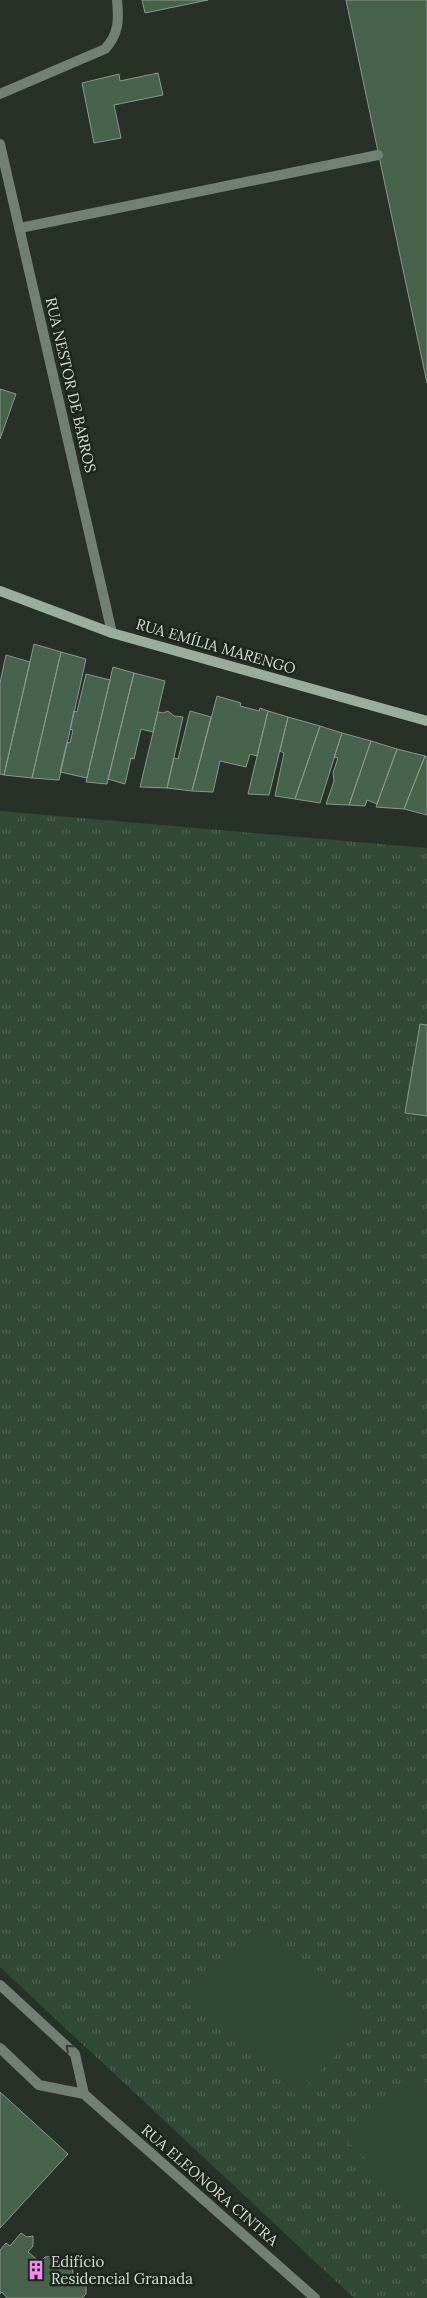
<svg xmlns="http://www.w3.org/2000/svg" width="427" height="2298" viewBox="0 0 427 2298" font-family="Lora,serif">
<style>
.grass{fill:url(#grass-tufts)}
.pitch{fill:#314a35}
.building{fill:#47634b;stroke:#8b978d}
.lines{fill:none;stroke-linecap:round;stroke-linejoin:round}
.service{stroke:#727f74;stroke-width:10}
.minor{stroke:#727f74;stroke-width:10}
.tertiary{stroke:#727f74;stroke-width:10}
.secondary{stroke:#98ad9b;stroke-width:10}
.oneway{stroke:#323d34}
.labels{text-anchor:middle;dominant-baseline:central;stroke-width:5;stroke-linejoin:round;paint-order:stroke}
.street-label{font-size:15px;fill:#d5dcd6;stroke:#1d271e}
.poi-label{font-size:15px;fill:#d5dcd6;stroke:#1d271e;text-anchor:start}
</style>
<defs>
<pattern id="grass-tufts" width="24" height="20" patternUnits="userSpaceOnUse" patternTransform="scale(1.25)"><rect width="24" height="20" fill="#314a35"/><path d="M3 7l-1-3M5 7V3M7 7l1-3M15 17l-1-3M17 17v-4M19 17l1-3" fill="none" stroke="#4e6452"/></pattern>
</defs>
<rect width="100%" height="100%" fill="#273128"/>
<path class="grass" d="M0 811 427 848V2298H354L0 1967Z"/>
<path class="pitch" d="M261 1921 366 2024 298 2094 192 1990Z
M415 2071 427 2083V2219L346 2140Z"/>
<path class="building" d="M142 0H208L145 13Z
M346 0H427V383Z
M158 73 163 95 114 105 121 138 94 143 82 83 119 74 120 81Z
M0 389 16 394 0 439Z
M34 644 61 652 32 778 4 775Z
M61 652 86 659 59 780 32 778Z
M6 655 30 662 4 775 0 774V683Z
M113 667 134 673 107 784 86 782Z
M134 673 165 681 153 732 141 729 134 759 131 758 125 784 108 779Z
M86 674 110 680 87 778 60 772 67 742 70 743 73 730 70 729 74 711 77 712Z
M217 696 241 703 240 706 259 711 260 708 268 711 257 756 250 754 246 767 220 761 213 792 192 791Z
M168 711 174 716 183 717 167 788 140 787 158 712 163 713Z
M190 711 211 717 192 791 167 788 174 758 178 759Z
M268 711 288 717 269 795 248 794Z
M288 717 320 726 295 799 275 796 284 753 280 751Z
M320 726 342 733 320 803 295 799Z
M342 733 371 741 349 805 326 804 334 781 333 773 338 758 334 757Z
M371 741 397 749 377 804 367 800 365 806 349 805Z
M397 749 425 756 404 809 376 807Z
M425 756 427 757V815L404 809Z
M420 1024 427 1025V1116L405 1113Z
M0 2092 68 2154 0 2228Z
M21 2233 27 2237 33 2236V2246L28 2252 40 2262 45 2257 55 2256V2261L60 2264H72L73 2276 86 2284V2294L82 2298H7L2 2292 0 2294V2250L6 2243 10 2246Z"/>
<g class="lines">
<path class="service" d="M0 94 105 49C119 34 119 20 117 0
M20 228 378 155"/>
<path class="minor" d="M0 144 112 633"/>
<path class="tertiary" d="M0 1985 75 2054 84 2094
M0 2048 39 2085 84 2094 315 2298"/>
<path class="secondary" d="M0 591 112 633 427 721"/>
</g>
<defs><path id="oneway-chevron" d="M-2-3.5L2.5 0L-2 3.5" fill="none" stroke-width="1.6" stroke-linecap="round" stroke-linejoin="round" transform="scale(1.25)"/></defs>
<use class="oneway" href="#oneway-chevron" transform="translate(69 2048) rotate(-136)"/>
<defs>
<symbol id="building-bare" viewBox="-9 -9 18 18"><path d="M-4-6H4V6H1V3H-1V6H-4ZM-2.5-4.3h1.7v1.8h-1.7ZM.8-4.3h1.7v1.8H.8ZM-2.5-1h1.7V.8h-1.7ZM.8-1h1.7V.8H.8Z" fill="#f589ef" stroke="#1d271e" stroke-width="2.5" paint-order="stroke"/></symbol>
</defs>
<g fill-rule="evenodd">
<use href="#building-bare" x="22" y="2256" width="28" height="28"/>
</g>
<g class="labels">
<g class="street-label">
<text transform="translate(71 385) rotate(77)">RUA NESTOR DE BARROS</text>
<text transform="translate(216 646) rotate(16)">RUA EMÍLIA MARENGO</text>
<text transform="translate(210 2185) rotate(41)">RUA ELEONORA CINTRA</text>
</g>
<g class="poi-label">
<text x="51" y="2261">Edifício<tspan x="51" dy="17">Residencial Granada</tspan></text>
</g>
</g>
</svg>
